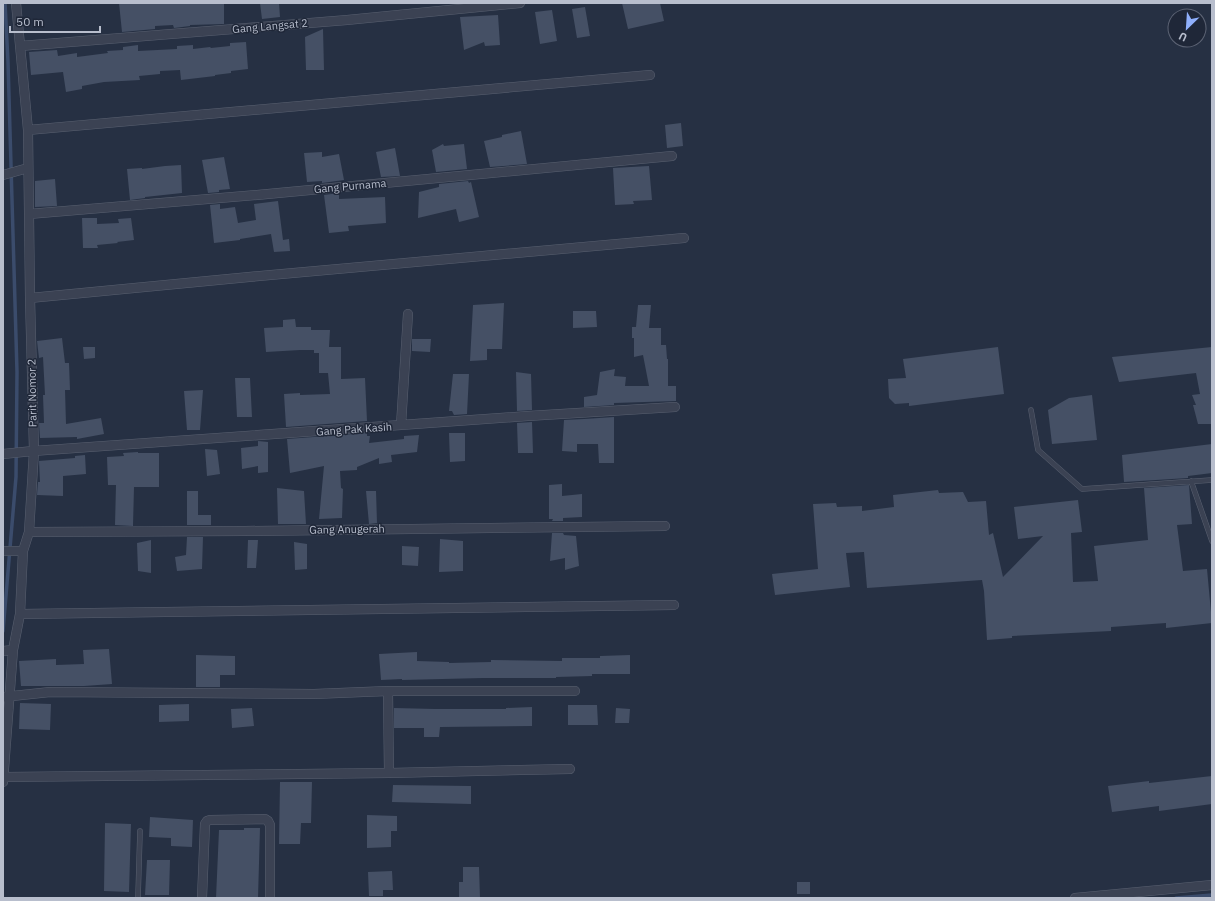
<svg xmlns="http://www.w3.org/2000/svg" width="1215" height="901" viewBox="0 0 1215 901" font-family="'IBM Plex Sans',sans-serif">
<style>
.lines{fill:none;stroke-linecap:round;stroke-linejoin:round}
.stream{stroke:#3b4c6c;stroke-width:3.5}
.building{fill:#455065}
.lane-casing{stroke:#596070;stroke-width:5.5}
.street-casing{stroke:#596070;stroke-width:10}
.lane{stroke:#3b4253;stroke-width:4.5}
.street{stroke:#3b4253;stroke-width:9}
.labels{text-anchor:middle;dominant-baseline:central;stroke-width:3;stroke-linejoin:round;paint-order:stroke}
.street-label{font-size:11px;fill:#b8becd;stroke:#1f2738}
</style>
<rect width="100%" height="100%" fill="#263043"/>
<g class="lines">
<path class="stream" d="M3 631 16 477 17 372 8 62 5 3
M1176 898 1212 895"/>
</g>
<path class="building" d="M119 3H135V4L161 3H224V24L190 25V26L174 28 173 25 155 26V29L122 32Z
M260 3H279L280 17 262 19Z
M622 3H660L664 21 628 29Z
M585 7 590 36 577 38 572 9Z
M552 10 557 41 540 44 535 12Z
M498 15 500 45 485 46 484 42 464 50 460 17Z
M323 29 324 70H306L305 37Z
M246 42 248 69 231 71V73L215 75V76L181 80 180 70 160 71V74L139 76 140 80 104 82 82 86V89L66 92 63 72 31 75 29 52 57 50 58 56 77 53V57L108 53 107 51 123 50V47L138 45V51L177 49V46L193 45V49L210 47 211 48 230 46V43Z
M681 123 683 146 667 148 665 125Z
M521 131 527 164 490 167 484 141 502 137V135Z
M443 144 444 146 464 144 467 169 436 172 432 150Z
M395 148 400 176 381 177 376 152Z
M322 152V157L339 154 344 180 322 183V181L307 182 304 153Z
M224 157 230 189 219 190V192L208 193 202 160Z
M181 165 182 193 145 197V198L130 200 127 169 142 168V169L165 166Z
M649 166 652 200 633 201 634 204 615 205 613 168Z
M55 179 57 206 35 207V181Z
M468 181 469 183 471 182 479 217 459 222 456 209 418 218 419 192 439 187V184Z
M339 193V199L385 197 386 223 348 226 349 231 329 233 324 195Z
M278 201 283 240 289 239 290 251 274 252 271 234 240 239V240L214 243 210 205 220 204V209L235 207 238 223 256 220 254 204Z
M82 218H97V224L119 223 118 219 131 218 134 240 117 242 118 243 97 245 98 248H83Z
M504 303 502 349H487V360L470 361 473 305Z
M638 305H651L649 328H661V345H666L667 359H668V386H676V401L614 403V405L584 407V397L597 395 600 372 615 369 614 376 626 377 625 386H649L643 355 634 357V338H632V327H636Z
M573 311H596L597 327 573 328Z
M295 319 296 327H311V330H330L329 347H341V379L365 378 367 421 286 427 284 394 300 393V395L330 394 328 373H319V353H314V350H300L266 352 264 328 283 327V320Z
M62 338 65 363H69L70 390H65L66 424 101 418 104 434 77 439V437L40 438 39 423H44L43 395H45L43 357 39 358 37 341Z
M412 339H431L430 352 412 351Z
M83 347H95V358L84 359Z
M998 347 1004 394 909 406V403L895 404 889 398 888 379 906 378 903 359Z
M1212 347V424H1198L1193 405H1196L1192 395 1200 394 1196 373 1119 382 1112 357Z
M516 372 531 374 532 410 517 411Z
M453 374H469L467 414 454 415 452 411H449Z
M235 378H250L252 417H237Z
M203 390 200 430H187L184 391Z
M1092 395 1097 440 1052 444 1048 410 1069 398Z
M614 417V463H599L598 444H577V452L562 451 564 420 584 419Z
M532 422 533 453H518L517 423Z
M367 433V436H370L369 443 404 439V436L419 435 417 452 391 455 392 462 379 464V458L357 467V470L340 471 341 488 343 489 342 518 319 519 324 466 290 473 287 439Z
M449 433H465V461L450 462Z
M258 441 268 442V472L258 473V466L242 469 241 448 258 446Z
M1212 444V473L1188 476V478L1124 482 1122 455Z
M205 449 217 450 220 474 207 476Z
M138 452V453H159V487H134L133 526 115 525 116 485H108L107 457 124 456 123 453Z
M85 455 86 474 63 476V496L37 495 38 482H40L39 461 75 458V456Z
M562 484V496L582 494V517L563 518V521H552L553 519H549V485Z
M1189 485 1192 524 1177 525 1183 571 1207 569 1212 623 1166 628V623L1111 627V631L1012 636V638L987 640 984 591 982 580 867 588 864 552 846 553 850 587 775 595 772 574 818 569 813 504 836 503 837 507 862 506V511L894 507 893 495 938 490 939 493 963 492 968 502 986 501 989 535 993 533 1003 577 1043 536 1018 539 1014 507 1078 500 1082 532 1071 533 1073 582 1098 581 1094 546 1148 540 1144 488Z
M277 488 304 491 306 524H278Z
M187 491H198V515H211V525H187Z
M366 491H376L377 523 369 524Z
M552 533H563L564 535 576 536 579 566 565 570V558L550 561Z
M187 537H203L202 569 177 571 175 557 186 555Z
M440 539 463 541V571L439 572Z
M151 540V573L138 571 137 543Z
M248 540H258L256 568H247Z
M294 542 307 544V569L295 570Z
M402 546 419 547 418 566 402 565Z
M109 649 112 684 84 686H21L19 661 56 659V665L84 664 83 650Z
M417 652V661L449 662V663L491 662V660L562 661V658H600V656L630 655V674H592V676L556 677V678H483L402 680V679L381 680 379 654Z
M196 655 235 656V675H220V687H196Z
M20 703 51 704 50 730 19 729Z
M189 704V721L159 722V705Z
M568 705H597L598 725H568Z
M532 707V726L440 727 439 737H424V728H394V708L435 709H506V708Z
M252 708 254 726 232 728 231 709Z
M616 708 630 709 629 723H615Z
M1212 776V804L1159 811V806L1112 812 1108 786 1149 781V783Z
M280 782H312L311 823H301L300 844H279Z
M393 785 471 786V804L392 802Z
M367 815 397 816V831H391V847L367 848Z
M150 817 193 820 192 847 171 846V838L149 837Z
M105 823 131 824 129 892 104 891Z
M244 828H260L258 898H216L219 830H244Z
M147 860H170L169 895H145Z
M463 867H479L480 898H459V882H463Z
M392 871 393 890H383V896H369L368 872Z
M797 882H810V894H797Z"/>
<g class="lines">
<defs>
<path id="lane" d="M1031 410 1038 450 1082 489 1212 480
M1191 481 1212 541
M138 898 140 831"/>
<path id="street" d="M20 46 347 20 520 3
M28 130 650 75
M3 175 28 168
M29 214 257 195 672 156
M30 298 249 277 684 238
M401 425 408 314
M3 454 33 451 528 416 675 407
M29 532 245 531 665 526
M3 551H23
M20 614 674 605
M3 651 13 650
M388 691 389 773 570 769
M3 697 50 692 314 694 388 691H575
M3 777 389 773
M3 782 13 650 20 614 23 551 29 532 34 451 30 298 28 130 16 3
M202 898 205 824 207 821 210 820 265 819 268 821 270 825V898
M1075 898 1212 885"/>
</defs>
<use href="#lane" class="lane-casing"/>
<use href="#street" class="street-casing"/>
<use href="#lane" class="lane"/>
<use href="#street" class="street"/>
</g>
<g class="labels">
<g class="street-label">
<text transform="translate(270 26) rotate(-5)">Gang Langsat 2</text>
<text transform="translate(350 186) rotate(-5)">Gang Purnama</text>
<text transform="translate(32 393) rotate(-91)">Parit Nomor 2</text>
<text transform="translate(354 429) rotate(-4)">Gang Pak Kasih</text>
<text transform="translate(347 529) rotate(-1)">Gang Anugerah</text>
</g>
</g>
<rect width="1215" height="901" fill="none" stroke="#b8becd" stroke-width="8"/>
<g transform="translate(1187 28) rotate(205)"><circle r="19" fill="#1f2738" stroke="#5c6374"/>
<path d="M0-3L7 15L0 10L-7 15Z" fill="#8faffb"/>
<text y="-6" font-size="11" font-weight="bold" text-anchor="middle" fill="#b8becd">U</text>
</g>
<path d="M10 26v6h90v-6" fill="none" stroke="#b8becd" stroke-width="2"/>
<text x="16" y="26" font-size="12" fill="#b8becd" stroke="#1f2738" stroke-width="3" paint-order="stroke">50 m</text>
</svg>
